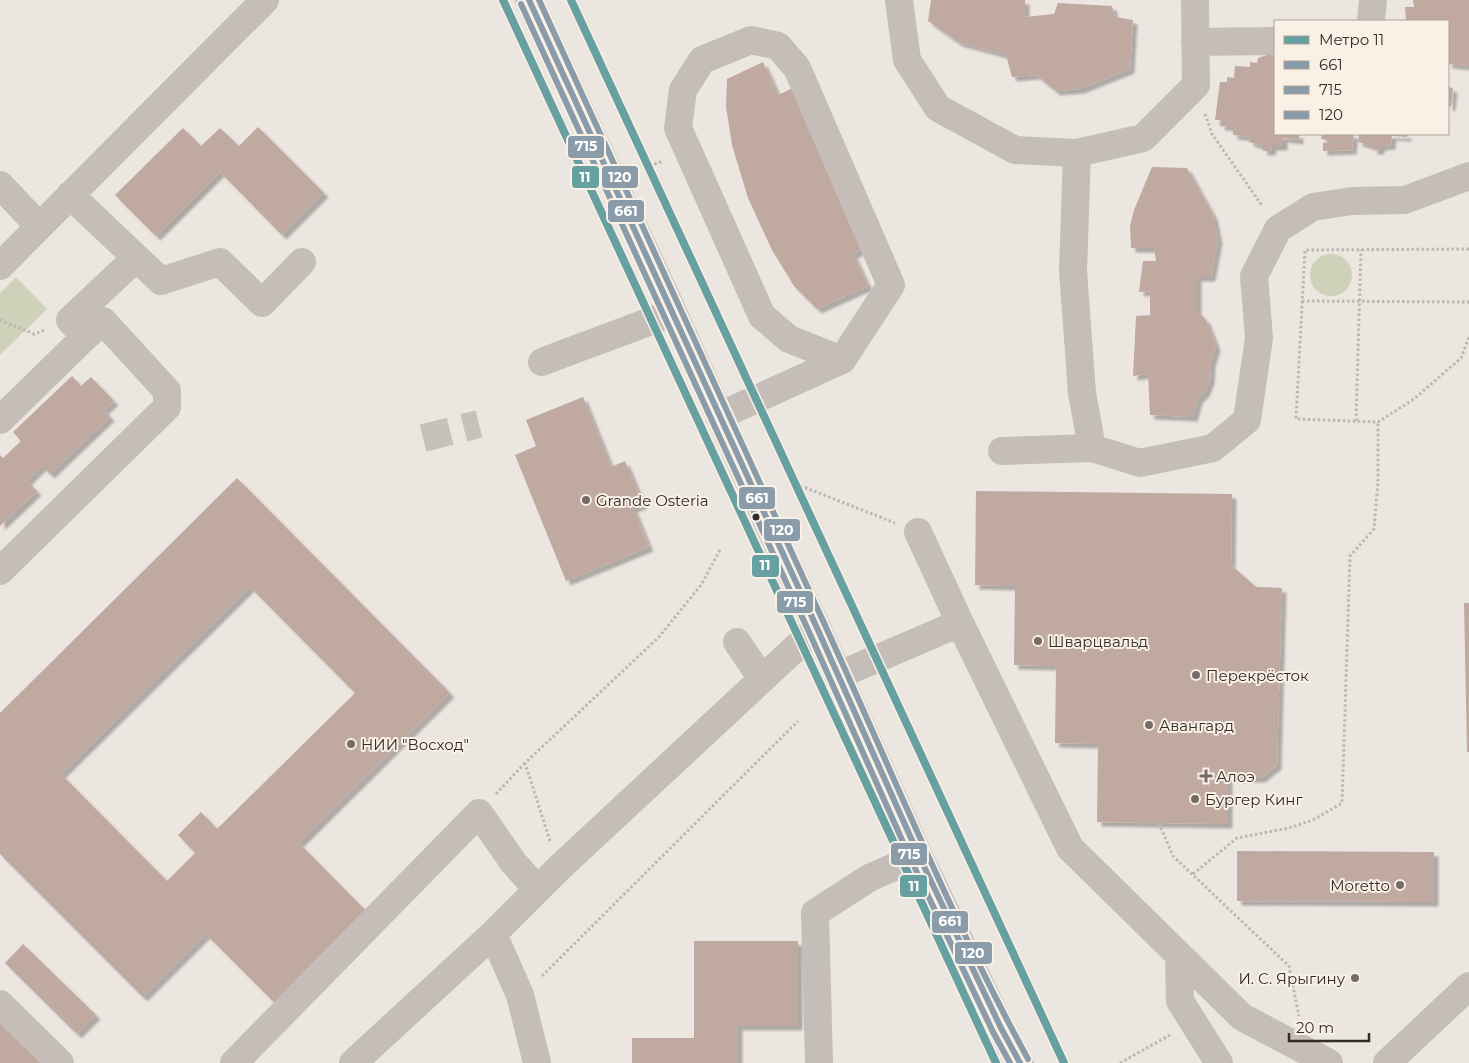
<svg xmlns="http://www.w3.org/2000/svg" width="1469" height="1063" viewBox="0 0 1469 1063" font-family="Montserrat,sans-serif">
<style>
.green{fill:#ced2b9}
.building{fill:#c0a9a1;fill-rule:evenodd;filter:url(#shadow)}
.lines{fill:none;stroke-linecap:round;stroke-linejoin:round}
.minor-tunnel{stroke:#c7c1bb;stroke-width:28;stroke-dasharray:28 14;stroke-linecap:butt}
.path{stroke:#beb6b1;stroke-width:3;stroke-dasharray:2.5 2.5;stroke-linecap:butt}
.minor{stroke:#c5beb8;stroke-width:28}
.bus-1-casing{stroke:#f9f0e6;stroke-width:10}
.bus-2-casing{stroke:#f9f0e6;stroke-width:10}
.bus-3-casing{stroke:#f9f0e6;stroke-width:10}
.bus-1{stroke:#8a9ba9;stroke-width:6}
.bus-2{stroke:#8a9ba9;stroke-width:6}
.bus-3{stroke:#8a9ba9;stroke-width:6}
.metro-1-casing{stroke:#f9f0e6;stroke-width:11}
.metro-1{stroke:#67a0a0;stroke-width:8}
.poi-dot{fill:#756c68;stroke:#f9f0e6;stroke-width:2}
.bus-dot{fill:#352b27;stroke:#f9f0e6;stroke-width:2}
.labels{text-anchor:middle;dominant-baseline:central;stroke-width:4;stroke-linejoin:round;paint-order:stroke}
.poi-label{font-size:15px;fill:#352b27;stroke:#f9f0e6;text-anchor:start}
.line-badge{stroke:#f9f0e6;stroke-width:2}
.badge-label{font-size:14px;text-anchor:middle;font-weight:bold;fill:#fff}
</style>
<defs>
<filter id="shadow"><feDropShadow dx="4.5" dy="4.5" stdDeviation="1" flood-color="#0004"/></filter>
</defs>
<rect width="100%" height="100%" fill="#ece6e0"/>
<path class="green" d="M1310 275a21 21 0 1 1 42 0a21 21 0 1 1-42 0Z
M16 277 47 309 0 355V293Z"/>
<path class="building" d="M931 0H1025V17L1054 14 1058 3 1112 6 1115 17 1133 20 1130 69 1080 89 1056 91 1036 75 1012 77 1006 55 958 42 928 21Z
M1413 0H1469V66L1448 64V21H1406L1405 7H1414Z
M1267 55H1275V134H1299V140L1283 138V146H1272L1271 151H1263V146L1249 142 1250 137 1233 135V127L1220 126 1221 120H1215L1220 82H1227V77L1234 78 1235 66 1250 67V62L1257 63 1258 58Z
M763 62 778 95 795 87 867 247 853 254 868 286 817 309 794 286 772 250 748 198 732 145 726 107 727 79Z
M1448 87 1453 88 1451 107 1448 106Z
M258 127 324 193 282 235 220 172 156 236 115 195 183 128 201 146 220 128 239 146Z
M1322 134H1354L1352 150 1323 151V143H1344L1321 139Z
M1359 134H1407V137L1392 136 1391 145 1380 146V150H1373V146L1358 142Z
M1152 167 1187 168 1213 215 1218 239 1211 277H1197V311L1206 320 1216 346 1211 363 1210 380 1205 392 1198 399 1193 417 1150 415 1148 374 1133 376 1136 316 1150 315V291L1139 292 1143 261H1156L1154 248H1131L1130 226 1134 210Z
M72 376 81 386 91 377 114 401 104 410 110 417 50 474 42 466 27 481 37 491 0 526V455L3 458 21 441 13 432Z
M583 397 611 467 625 461 643 504 633 508 649 547 566 581 515 455 536 446 526 420Z
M237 478 450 693 299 843 367 912 275 1003 206 934 143 997 0 854V713ZM250 587 355 693 217 829 201 812 178 835 195 853 167 881 61 774Z
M976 491 1232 494 1231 565 1256 587 1282 588 1277 765 1261 778H1228V824L1097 822 1098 744 1055 743 1056 666 1014 665 1015 586 975 585Z
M1464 603H1469V752H1467Z
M1237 851 1434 852V902L1237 901Z
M694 941H798V1026H738V1063H632V1038H694Z
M23 944 96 1015 77 1034 5 963Z
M0 1021 43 1063H0Z"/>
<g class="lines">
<path class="minor-tunnel" d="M423 438 479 424"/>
<path class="path" d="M1205 114 1212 134 1263 207
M645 168 663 161
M1469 249 1305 250 1296 419 1378 422 1414 399 1461 358 1469 337
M1302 301 1469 302
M0 320 34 334 45 330
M1356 421 1361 250
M791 482 895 523
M496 794 525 763
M1159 823 1173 856 1289 966 1299 1016
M550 841 525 763 659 637 701 585 721 548
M1193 874 1237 838 1289 828 1313 820 1342 803 1350 556 1374 529 1378 482V422
M542 976 798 721
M1120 1063 1170 1035"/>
<path class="minor" d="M529 0 673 312 766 519 817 628 919 856 1001 1028 1020 1063
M899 0 907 60 938 108 1015 150 1077 153 1073 271 1082 393 1092 448 1140 463 1213 448 1247 420 1259 338 1254 276 1278 229 1313 207 1352 201 1405 200 1469 176
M1371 21 1373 0
M1195 42 1275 41
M1077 153 1143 138 1196 85 1195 0
M0 185 39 226
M70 195 161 281 220 262 262 303 302 262
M0 266 265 0
M542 362C585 345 630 330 673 312
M719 416 842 360 891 285 797 68 778 46 751 40 702 60 683 90 678 128 762 316 789 339 842 360
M0 420 85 337
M1002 451 1092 448
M918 532 960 623
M0 571 167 407V391L103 321 85 337 70 320 136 258
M737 642 762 679
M839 675 960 623 1070 848 1242 1017 1329 1063
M493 934 520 995 537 1063
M1179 956 1180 1001 1219 1063
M0 1004 60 1063
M234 1063 479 813 513 862 537 889
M353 1063 493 934 558 869 817 628
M819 1063 815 913 869 878 919 856
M1387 1063 1469 986"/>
<defs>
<path id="bus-1" d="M529 0 817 628 919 856 1001 1028 1020 1063"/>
<path id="bus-2" d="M521 4 809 632 911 860 993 1032 1010 1063"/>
<path id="bus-3" d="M539 0C634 208 729 416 824 623 891 769 951 918 1028 1059"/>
</defs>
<use href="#bus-1" class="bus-1-casing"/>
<use href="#bus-2" class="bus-2-casing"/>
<use href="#bus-3" class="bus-3-casing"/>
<use href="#bus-1" class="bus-1"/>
<use href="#bus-2" class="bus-2"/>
<use href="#bus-3" class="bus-3"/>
<defs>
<path id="metro-1" d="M503 0 996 1063
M571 0 1064 1063"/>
</defs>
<use href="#metro-1" class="metro-1-casing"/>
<use href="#metro-1" class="metro-1"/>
</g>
<g class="poi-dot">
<circle cx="586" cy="500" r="5"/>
<circle cx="1038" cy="641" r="5"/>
<circle cx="1196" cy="675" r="5"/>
<circle cx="1149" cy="725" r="5"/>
<circle cx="351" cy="744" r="5"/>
<path d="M1203.5 768.5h5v5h5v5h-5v5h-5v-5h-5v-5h5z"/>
<circle cx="1195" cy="799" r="5"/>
<circle cx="1400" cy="885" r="5"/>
<circle cx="1355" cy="978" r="5"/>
</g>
<circle class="bus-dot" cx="756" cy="517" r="4.5"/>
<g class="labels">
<g class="poi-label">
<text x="596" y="500">Grande Osteria</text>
<text x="1048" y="641">Шварцвальд</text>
<text x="1206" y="675">Перекрёсток</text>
<text x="1159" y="725">Авангард</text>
<text x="361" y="744">НИИ "Восход"</text>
<text x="1216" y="776">Алоэ</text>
<text x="1205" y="799">Бургер Кинг</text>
<text x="1390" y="885" text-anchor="end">Moretto</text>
<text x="1345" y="978" text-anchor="end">И. С. Ярыгину</text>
</g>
</g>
<g class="line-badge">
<rect x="567" y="135" width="38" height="24" rx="5" fill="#8a9ba9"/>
<rect x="601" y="165" width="38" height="24" rx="5" fill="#8a9ba9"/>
<rect x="571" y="165" width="29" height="24" rx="5" fill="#67a0a0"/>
<rect x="607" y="199" width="38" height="24" rx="5" fill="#8a9ba9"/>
<rect x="738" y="486" width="38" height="24" rx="5" fill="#8a9ba9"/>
<rect x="763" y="518" width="38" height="24" rx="5" fill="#8a9ba9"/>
<rect x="751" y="554" width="29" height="24" rx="5" fill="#67a0a0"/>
<rect x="776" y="590" width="38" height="24" rx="5" fill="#8a9ba9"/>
<rect x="890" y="842" width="38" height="24" rx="5" fill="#8a9ba9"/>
<rect x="899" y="874" width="29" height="24" rx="5" fill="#67a0a0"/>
<rect x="931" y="910" width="38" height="24" rx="5" fill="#8a9ba9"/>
<rect x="954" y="941" width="39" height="24" rx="5" fill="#8a9ba9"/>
</g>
<g class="badge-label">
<text x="586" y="151">715</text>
<text x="620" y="182">120</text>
<text x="585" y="182">11</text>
<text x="626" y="216">661</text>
<text x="757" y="503">661</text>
<text x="782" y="535">120</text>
<text x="765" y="570">11</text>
<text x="795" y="607">715</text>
<text x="909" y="859">715</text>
<text x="914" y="891">11</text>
<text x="950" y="926">661</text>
<text x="973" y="958">120</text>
</g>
<rect x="1274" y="20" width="175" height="115" fill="#f9f0e6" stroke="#aba19a"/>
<rect x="1284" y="36" width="25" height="8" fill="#67a0a0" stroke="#aba19a"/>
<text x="1319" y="45" font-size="15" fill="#352b27">Метро 11</text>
<rect x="1284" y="61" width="25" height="8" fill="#8a9ba9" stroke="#aba19a"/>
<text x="1319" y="70" font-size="15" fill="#352b27">661</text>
<rect x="1284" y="86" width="25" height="8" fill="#8a9ba9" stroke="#aba19a"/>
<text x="1319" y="95" font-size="15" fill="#352b27">715</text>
<rect x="1284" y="111" width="25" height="8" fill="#8a9ba9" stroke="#aba19a"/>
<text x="1319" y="120" font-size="15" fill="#352b27">120</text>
<path d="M1289 1033v8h80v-8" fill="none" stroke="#352b27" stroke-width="2.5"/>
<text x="1296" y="1033" font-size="15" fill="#352b27" stroke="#f9f0e6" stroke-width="4" paint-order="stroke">20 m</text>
</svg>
